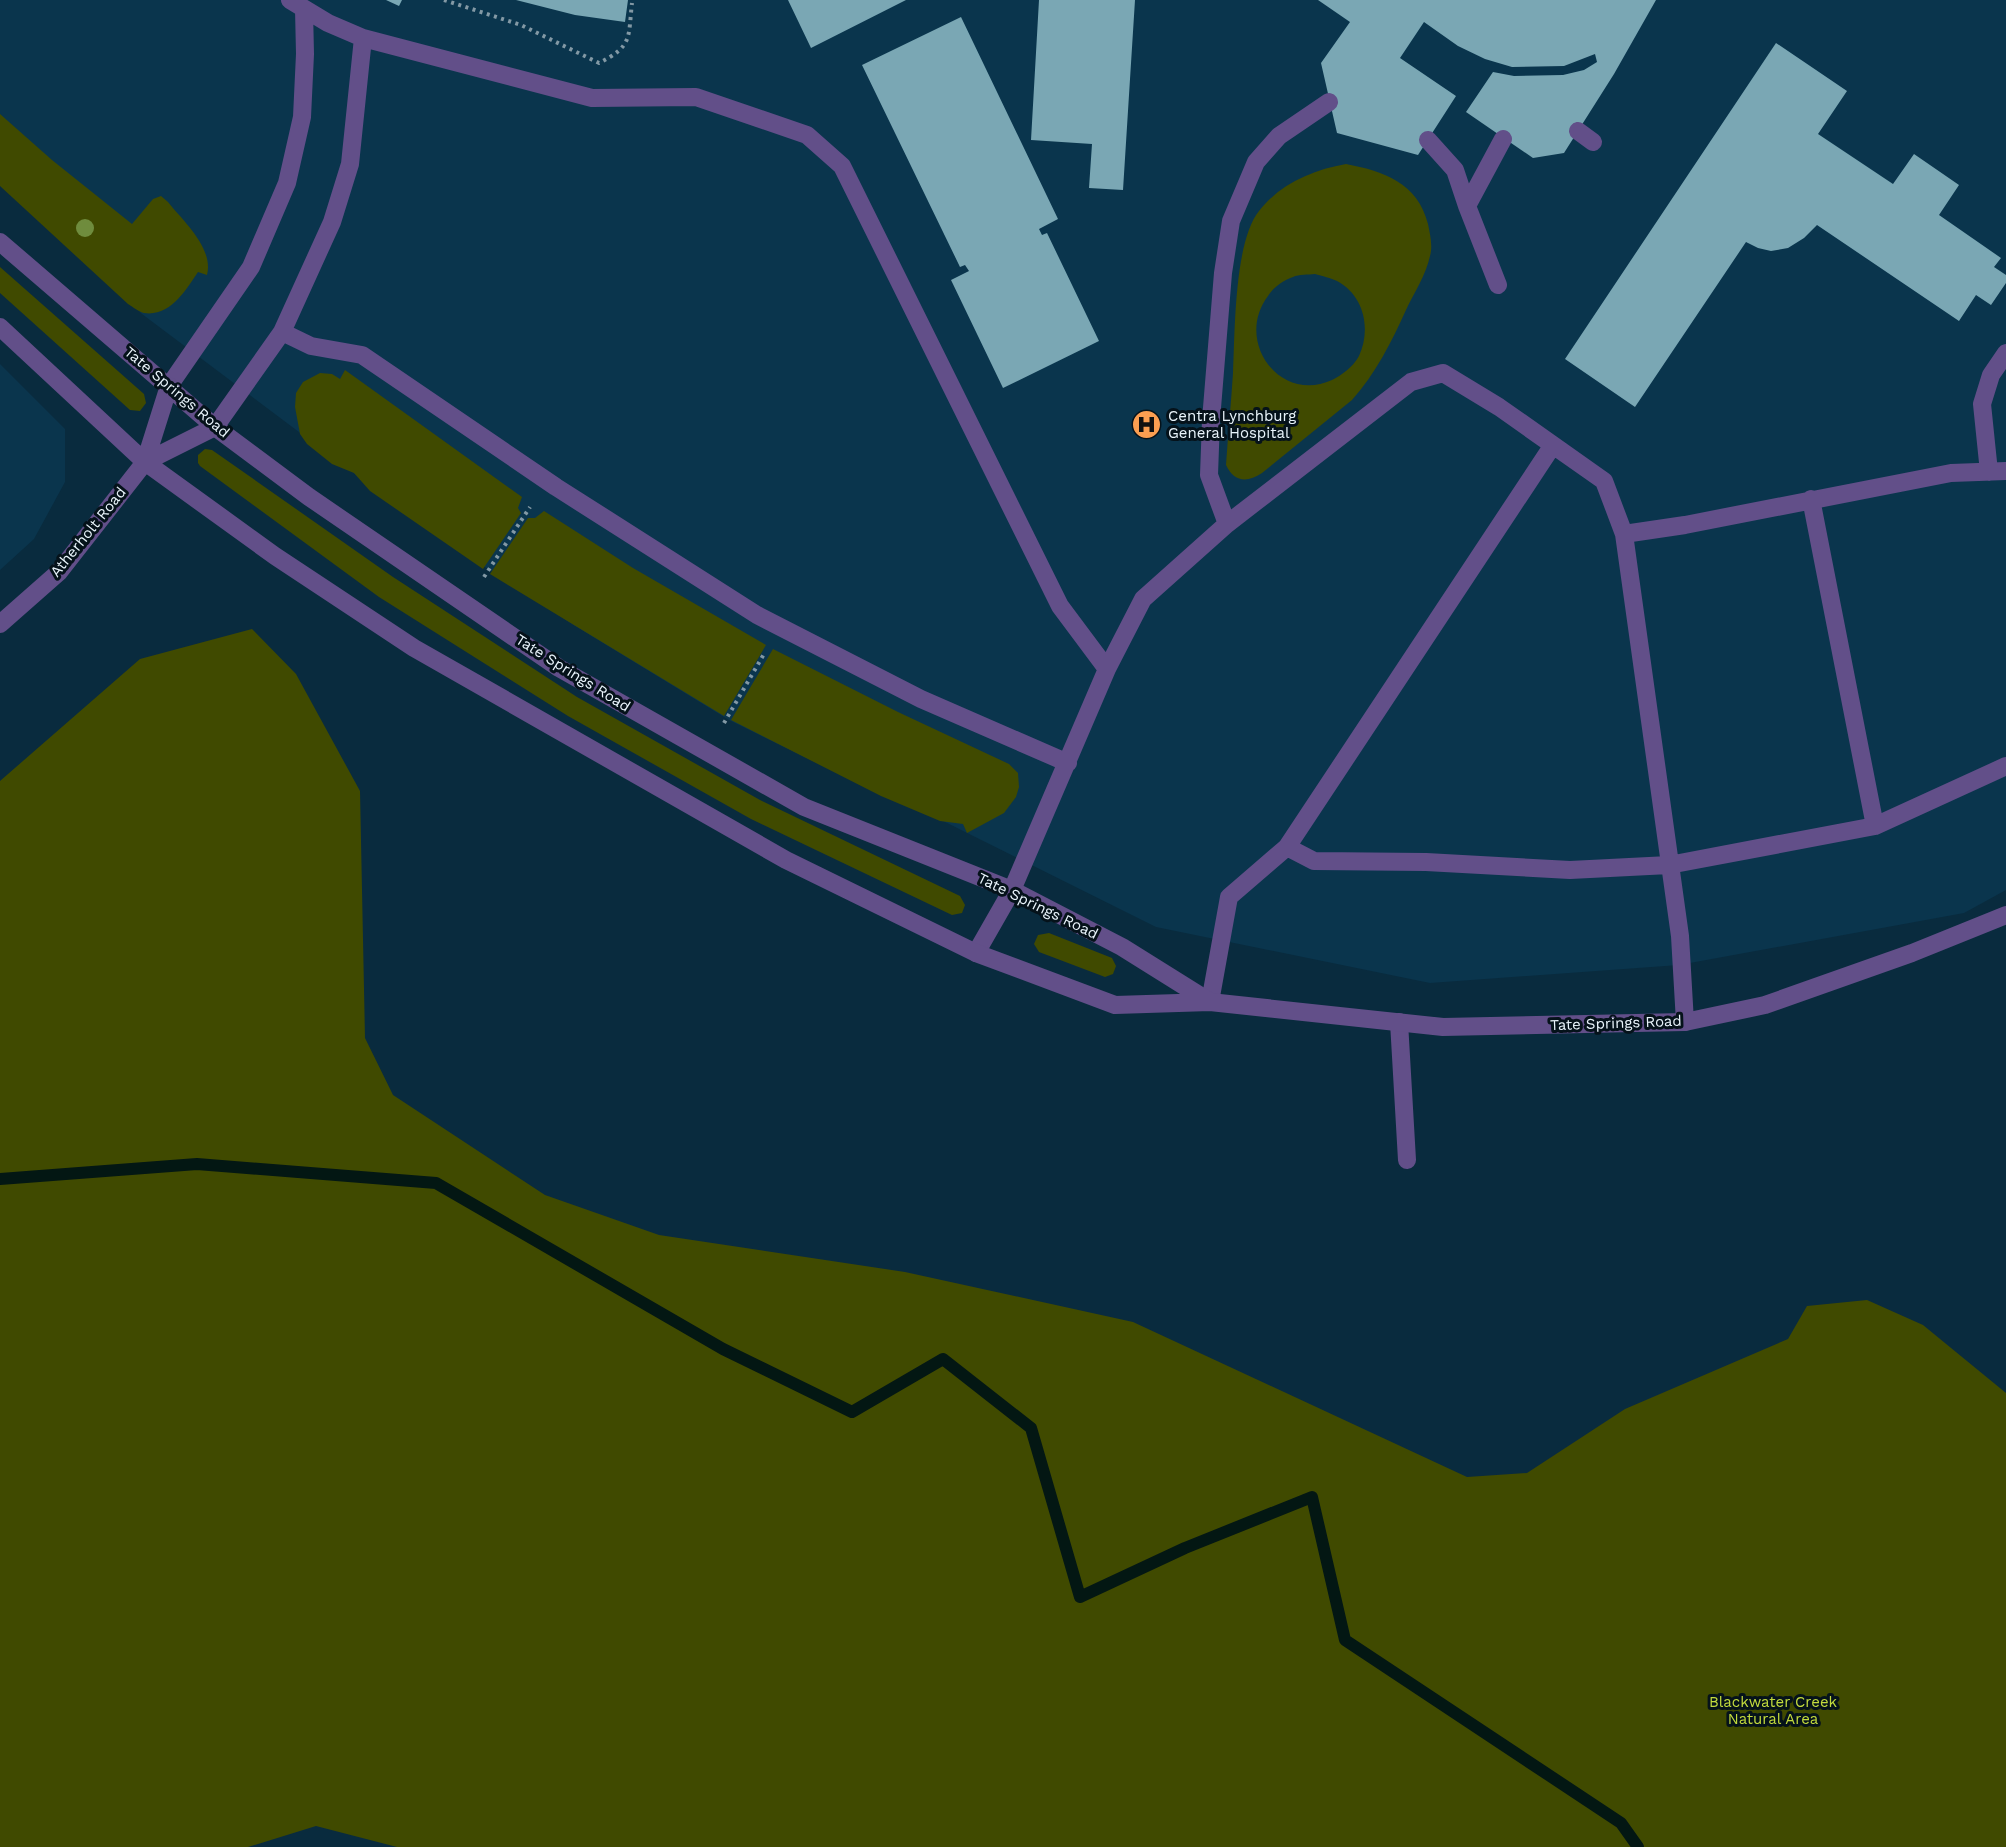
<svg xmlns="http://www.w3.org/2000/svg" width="2006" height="1847" viewBox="0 0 2006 1847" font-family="'Work Sans',sans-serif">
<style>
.built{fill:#0a354d}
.green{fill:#404a00;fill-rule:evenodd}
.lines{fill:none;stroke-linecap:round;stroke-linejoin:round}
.stream{stroke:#031713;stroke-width:12}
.building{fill:#7aa7b4}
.path{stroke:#8399a5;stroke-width:4;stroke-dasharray:3 4.5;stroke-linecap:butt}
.service{stroke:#624f89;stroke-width:18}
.minor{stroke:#624f89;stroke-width:18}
.tree{fill:#6f8c3d}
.labels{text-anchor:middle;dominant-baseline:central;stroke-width:6;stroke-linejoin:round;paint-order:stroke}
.street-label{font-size:15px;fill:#eaf5fc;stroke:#05121a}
.poi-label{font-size:15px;fill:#eaf5fc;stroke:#05121a;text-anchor:start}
.park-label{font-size:15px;fill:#c3db3d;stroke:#05121a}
</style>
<rect width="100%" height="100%" fill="#092b3e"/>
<path class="built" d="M0 0H2006V890L1964 913 1679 965 1430 983 1156 927 929 814 823 766 729 720 572 624 436 535 142 314 0 173Z
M0 364 65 429V482L34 539 0 570Z"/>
<path class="green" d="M0 114 52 160 132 224 153 199 161 196 168 202C183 221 214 248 207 275L198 272C186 290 170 317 144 313 139 312 133 307 128 304L0 186Z
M1346 164C1383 171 1418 183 1428 224 1430 234 1433 246 1430 256 1426 275 1414 293 1406 310 1391 343 1376 373 1352 400L1262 473C1247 483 1234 482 1226 465 1228 434 1231 404 1233 373 1235 333 1234 242 1259 211 1280 184 1312 170 1346 164ZM1315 274C1322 276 1331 278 1337 281 1365 296 1371 330 1359 356 1353 367 1342 375 1332 380 1280 404 1234 341 1268 296 1273 288 1283 280 1293 277 1299 274 1308 275 1315 274Z
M0 267 144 394 146 403 140 411 130 410 0 293Z
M345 370 522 497 518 508 521 513 483 569 370 491 354 473 332 464 307 444 300 434 295 407 296 393 303 382 320 373 332 374 340 379Z
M205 449 212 450 393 577 577 697 760 800 960 896 965 905 962 913 952 915 751 819 568 716 379 597 200 466 198 463V455Z
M544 511 633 568 766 645 724 716 490 574 528 518H535Z
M252 629 296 674 360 791 365 1038 393 1095 545 1195 659 1235 905 1272 1133 1322 1467 1477 1527 1473 1625 1409 1788 1339 1807 1306 1867 1300 1923 1325 2006 1393V1847H397L316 1826 248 1847H0V781L140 659Z
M773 649 898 712 1009 764 1018 773 1019 787 1016 797 1004 813 967 833 963 824 940 821 881 796 731 720Z
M1049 933 1112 958 1116 966 1113 974 1105 977 1039 952 1034 944 1038 935Z"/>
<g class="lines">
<path class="stream" d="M0 1179 197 1164 436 1183 723 1349 852 1412 943 1359 1031 1428 1080 1597 1185 1548 1312 1497 1345 1640 1621 1823 1638 1847"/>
</g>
<path class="building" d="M386 0H402L399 6Z
M516 0H628L625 22 575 15Z
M788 0H906L811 48Z
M1039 0H1135L1123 190 1089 188 1092 144 1031 140Z
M1318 0H1656L1614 74 1564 153 1533 158 1466 112 1493 72 1514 76 1563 75 1584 70 1597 62 1595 54 1564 66 1512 67 1485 59 1458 46 1424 22 1400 58 1456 96 1418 155 1337 133 1321 63 1350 22Z
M961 17 1058 219 1039 229 1042 235 1047 233 1099 341 1003 388 951 280 969 271 965 265 960 267 862 65Z
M1776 43 1847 91 1818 134 1893 184 1914 154 1959 185 1939 215 2001 258 1994 267 2006 275V283L1991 305 1976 295 1959 321 1817 225 1804 238 1788 248 1771 251 1758 248 1746 242 1635 407 1565 359Z"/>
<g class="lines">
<path class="path" d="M444 0 521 25 599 63C633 46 628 38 632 3
M484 577 530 507
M724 723 764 654"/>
<path class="service" d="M290 0 328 23 363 38 592 98 696 97 807 135 842 166 1060 606 1107 669
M1578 131 1593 142
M1428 140 1455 170 1467 206
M1498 285 1467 206 1503 139
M282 332 311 346 362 355 556 487 757 615 921 699 1068 763
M169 386 251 267 287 183 302 117 305 54 304 9
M215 427 282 332 332 222 350 164 363 38
M1989 472 1982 404 1991 375 2006 353
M1811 499 1875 826
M1227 524 1209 475 1211 420 1223 273 1231 221 1256 162 1279 136 1329 102
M1624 534 1685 525 1951 473 2006 471
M1287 847 1314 861 1426 862 1570 870 1669 865 1875 826 2006 766
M976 953 1012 890 1107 669 1143 599 1227 524 1411 382 1443 373 1499 407 1604 481 1624 534 1680 936 1685 1022
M1210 1002 1229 897 1287 847 1553 445
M1399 1022 1407 1160"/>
<path class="minor" d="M0 242 215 427 309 497 559 668 804 807 1012 890 1122 947 1210 1002
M0 327 145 462 275 556 414 648 786 860 976 953 1115 1005 1210 1002 1443 1027 1685 1022 1765 1005 1912 953 2006 915
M145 462 215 427
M0 624 59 572 145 462 169 386"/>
</g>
<circle class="tree" cx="85" cy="228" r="9"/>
<defs>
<symbol id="hospital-disc" viewBox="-11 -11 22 22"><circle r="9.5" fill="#fb9e51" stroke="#05121a"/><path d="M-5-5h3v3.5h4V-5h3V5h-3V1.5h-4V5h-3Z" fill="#111"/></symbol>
</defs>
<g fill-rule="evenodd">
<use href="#hospital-disc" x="1130" y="408" width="33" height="33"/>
</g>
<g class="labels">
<g class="street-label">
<text transform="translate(177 392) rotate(40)">Tate Springs Road</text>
<text transform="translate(88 532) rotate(-51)">Atherholt Road</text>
<text transform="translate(573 673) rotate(32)">Tate Springs Road</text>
<text transform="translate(1038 906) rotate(26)">Tate Springs Road</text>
<text transform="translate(1616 1023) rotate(-2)">Tate Springs Road</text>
</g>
<g class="poi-label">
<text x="1168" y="416">Centra Lynchburg<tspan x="1168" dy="17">General Hospital</tspan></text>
</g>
<g class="park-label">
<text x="1773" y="1702">Blackwater Creek<tspan x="1773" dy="17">Natural Area</tspan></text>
</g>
</g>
</svg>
